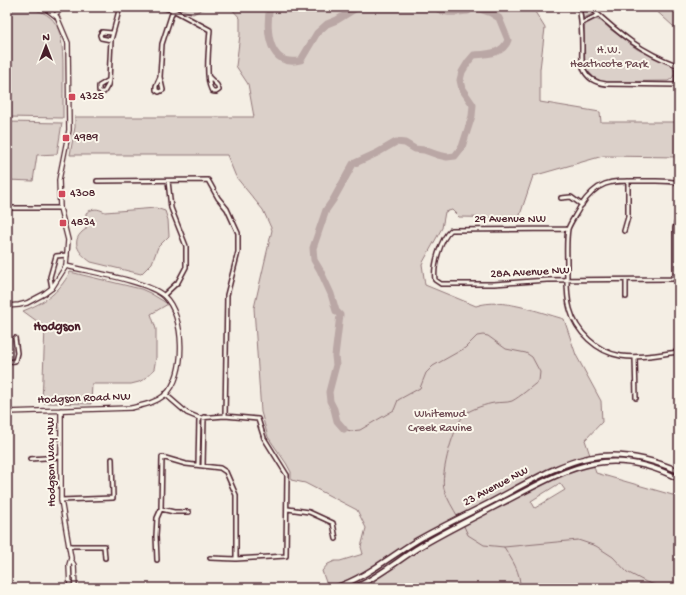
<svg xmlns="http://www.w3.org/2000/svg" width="686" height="595" viewBox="0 0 686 595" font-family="'Gochi Hand',sans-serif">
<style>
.green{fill:#dbd0c9;stroke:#92787a;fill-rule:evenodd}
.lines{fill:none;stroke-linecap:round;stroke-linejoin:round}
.stream{stroke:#8d7174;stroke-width:1}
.river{stroke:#baa7a5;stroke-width:7}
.minor-casing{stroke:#4a1f2b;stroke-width:6}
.tertiary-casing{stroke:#4a1f2b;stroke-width:6}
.secondary-casing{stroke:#4a1f2b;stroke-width:7}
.minor{stroke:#fbf7ec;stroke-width:3}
.tertiary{stroke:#fbf7ec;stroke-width:3.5}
.secondary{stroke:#fbf7ec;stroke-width:4}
.poi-dot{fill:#d1495b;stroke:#fbf7ec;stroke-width:1.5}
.labels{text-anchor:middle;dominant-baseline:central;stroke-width:4;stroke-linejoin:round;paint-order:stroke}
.park-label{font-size:12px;fill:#6e4b52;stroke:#fbf7ec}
.poi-label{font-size:12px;fill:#4a1f2b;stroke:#fbf7ec;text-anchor:start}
.street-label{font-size:12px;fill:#4a1f2b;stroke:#fbf7ec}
.neighbourhood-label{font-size:13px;font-weight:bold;fill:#4a1f2b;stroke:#fbf7ec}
</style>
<rect width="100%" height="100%" fill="#f4eee4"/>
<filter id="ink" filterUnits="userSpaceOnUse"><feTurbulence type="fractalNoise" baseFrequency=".025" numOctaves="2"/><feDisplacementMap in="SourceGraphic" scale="8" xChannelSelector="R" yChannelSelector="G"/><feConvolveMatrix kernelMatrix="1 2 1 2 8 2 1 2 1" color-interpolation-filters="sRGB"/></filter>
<g filter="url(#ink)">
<path class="green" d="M7 7C56 7 63 23 63 68 63 85 63 102 63 118L7 117Z
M175 7H207L193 14Z
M230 7H348L349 13 358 7H436C442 15 458 12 468 11L472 7H532L545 28 540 69V102L600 112 601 122H679V157L603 156 533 176 519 218 459 217 452 210 445 212 442 228 422 264 425 285 476 306C502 297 538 312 564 319L576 355 601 401 602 422 585 440 596 473 676 496 679 497V588H328L322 571 328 564 335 561H340L363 554 361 547 366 528 357 510 305 483 291 480V472L286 463 268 437 261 412 254 308 272 230 263 210 236 177 227 155H70L75 127V117H254L248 84 236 66 240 35V18ZM560 483 565 490 535 508 531 501Z
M581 7H587L592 13V14L584 18 583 17Z
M652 7H679V28L673 26Z
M595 19 601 21 610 29 637 49 672 66C676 73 675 77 668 81L602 82 594 78 585 67 584 28C586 22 589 20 595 19Z
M7 122 62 123 57 154 37 155 33 181 7 180Z
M156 208 165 211 168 220 169 236 158 247 152 263 141 274 91 262C78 253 69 240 86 229V213C93 208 97 208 105 212Z
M70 272 141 289 150 293 168 304 151 314 156 329V358L154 369 146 378 139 382 131 384H92L91 404 42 403 45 327 23 311C45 302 58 294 70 272Z"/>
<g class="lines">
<path class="stream" d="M344 429 351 431 360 430 394 410 398 400 420 388 426 373 433 366 465 348 477 336 483 335 488 336 506 349 526 353 532 357 540 372 539 381C532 386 520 397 512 401 507 403 499 402 494 403 487 404 471 409 465 414 454 424 440 474 444 489 447 499 453 508 458 517
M463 524 468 535 484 545 504 547C512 560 521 572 520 588
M504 547 578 540 596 546 613 557 627 572 646 582 665 588"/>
<path class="river" d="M270 7C265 30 269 69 301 60L317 33 327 24 337 20 358 7
M436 7C442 15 459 12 468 11L472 7
M344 429 337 421 334 409 330 401 329 392 336 365 335 356 340 315 336 311 331 294 320 270 314 260 313 248 326 210 333 200 353 164 377 153 396 142 405 143 415 149 424 150 438 155 447 157 455 156 462 147 472 116 473 105 462 89 460 80 462 72 468 62 474 55C488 54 503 54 508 40L499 18 491 13 474 7"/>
<defs>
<path id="minor" d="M161 7 173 10 210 30C209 44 205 77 211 89 212 92 213 92 216 92L219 90 217 85 209 77
M579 7C582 21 582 34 582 48 582 55 581 63 584 70 588 79 597 83 606 84L679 85
M590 7C619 34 641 52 679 66
M51 12 56 7
M55 15 63 7
M582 23 598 15
M111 40 101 38 100 35 102 32 112 33
M160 77 163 90 159 92 156 90V86L160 77 162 44 173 10
M109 80 99 86V91L101 92H104L108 85 109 80 111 40 120 7
M677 85V65
M97 181 208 180 218 198 227 209 238 233V252L227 295 225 416
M679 183C668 180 656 181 645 181 613 181 599 178 580 207 576 215 571 221 568 229 566 241 567 254 567 266 567 280 566 295 570 309 576 332 597 352 621 356 640 359 660 354 679 352
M561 198 571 197 582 205
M7 208H60
M568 229 451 230C440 239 433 267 435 280L441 284H494L547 280 672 279 675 275V228L679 214
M624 231 628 217V181
M52 288 50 277 56 256 67 255
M164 295 178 282 186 267V246L171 208 168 181
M626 297V280
M635 357 636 398
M7 362 15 361 17 353 15 338
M165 394 187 413 199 418 225 416 258 419 264 438 287 475 286 556 236 559 210 558
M30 459 60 457
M198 465 199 418
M203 466 204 417
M61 500 113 498 112 459
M161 509 174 512H189
M288 509 309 512 333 523 336 539
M69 546H104L105 558
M157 560 156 536 157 518 161 509 162 457 186 464 220 468 226 472 236 495V559"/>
<path id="tertiary" d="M7 306 19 305 27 303 44 294 52 288 66 266 68 240 60 208 59 180 69 130 68 43 57 17 44 7
M61 410V500L71 558 69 565 70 588
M7 412 131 408C143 405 155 403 165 395 187 376 185 315 164 296 148 281 90 272 66 266
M71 560 74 565 75 588"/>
<path id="secondary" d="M334 588C365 578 388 558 416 541 440 527 466 515 491 502 561 465 599 436 679 471
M354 588C377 578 396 562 416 549 444 532 473 518 502 503 566 470 607 442 679 479"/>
</defs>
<use href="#minor" class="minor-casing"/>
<use href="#tertiary" class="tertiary-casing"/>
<use href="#secondary" class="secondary-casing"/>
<use href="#minor" class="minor"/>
<use href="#tertiary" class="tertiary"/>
<use href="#secondary" class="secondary"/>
</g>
</g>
<g class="poi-dot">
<rect x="68" y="93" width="8" height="8" rx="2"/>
<rect x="62" y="134" width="8" height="8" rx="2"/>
<rect x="58" y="190" width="8" height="8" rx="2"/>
<rect x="59" y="219" width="8" height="8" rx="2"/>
</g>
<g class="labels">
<g class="park-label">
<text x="609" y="51">H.W.<tspan x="609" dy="14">Heathcote Park</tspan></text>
<text x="440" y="415">Whitemud<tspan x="440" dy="14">Creek Ravine</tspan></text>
</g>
<g class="poi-label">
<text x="80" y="97">4325</text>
<text x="74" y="138">4989</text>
<text x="70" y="194">4308</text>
<text x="71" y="223">4834</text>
</g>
<g class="street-label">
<text x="510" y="220">29 Avenue NW</text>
<text transform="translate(530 273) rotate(-3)">28A Avenue NW</text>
<text transform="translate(84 399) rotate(-2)">Hodgson Road NW</text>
<text transform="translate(52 462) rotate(-91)">Hodgson Way NW</text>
<text transform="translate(496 487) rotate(-28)">23 Avenue NW</text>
</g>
<g class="neighbourhood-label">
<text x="57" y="327">Hodgson</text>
</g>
</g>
<rect width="686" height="595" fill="none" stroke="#fbf7ec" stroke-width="24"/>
<rect x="12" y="12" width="662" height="571" fill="none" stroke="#4a1f2b" stroke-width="1.5" filter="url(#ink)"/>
<g transform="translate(46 46)" stroke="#fbf7ec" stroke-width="3" paint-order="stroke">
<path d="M0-3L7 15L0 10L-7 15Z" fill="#4a1f2b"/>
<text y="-6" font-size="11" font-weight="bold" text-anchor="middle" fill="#4a1f2b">N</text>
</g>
</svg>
